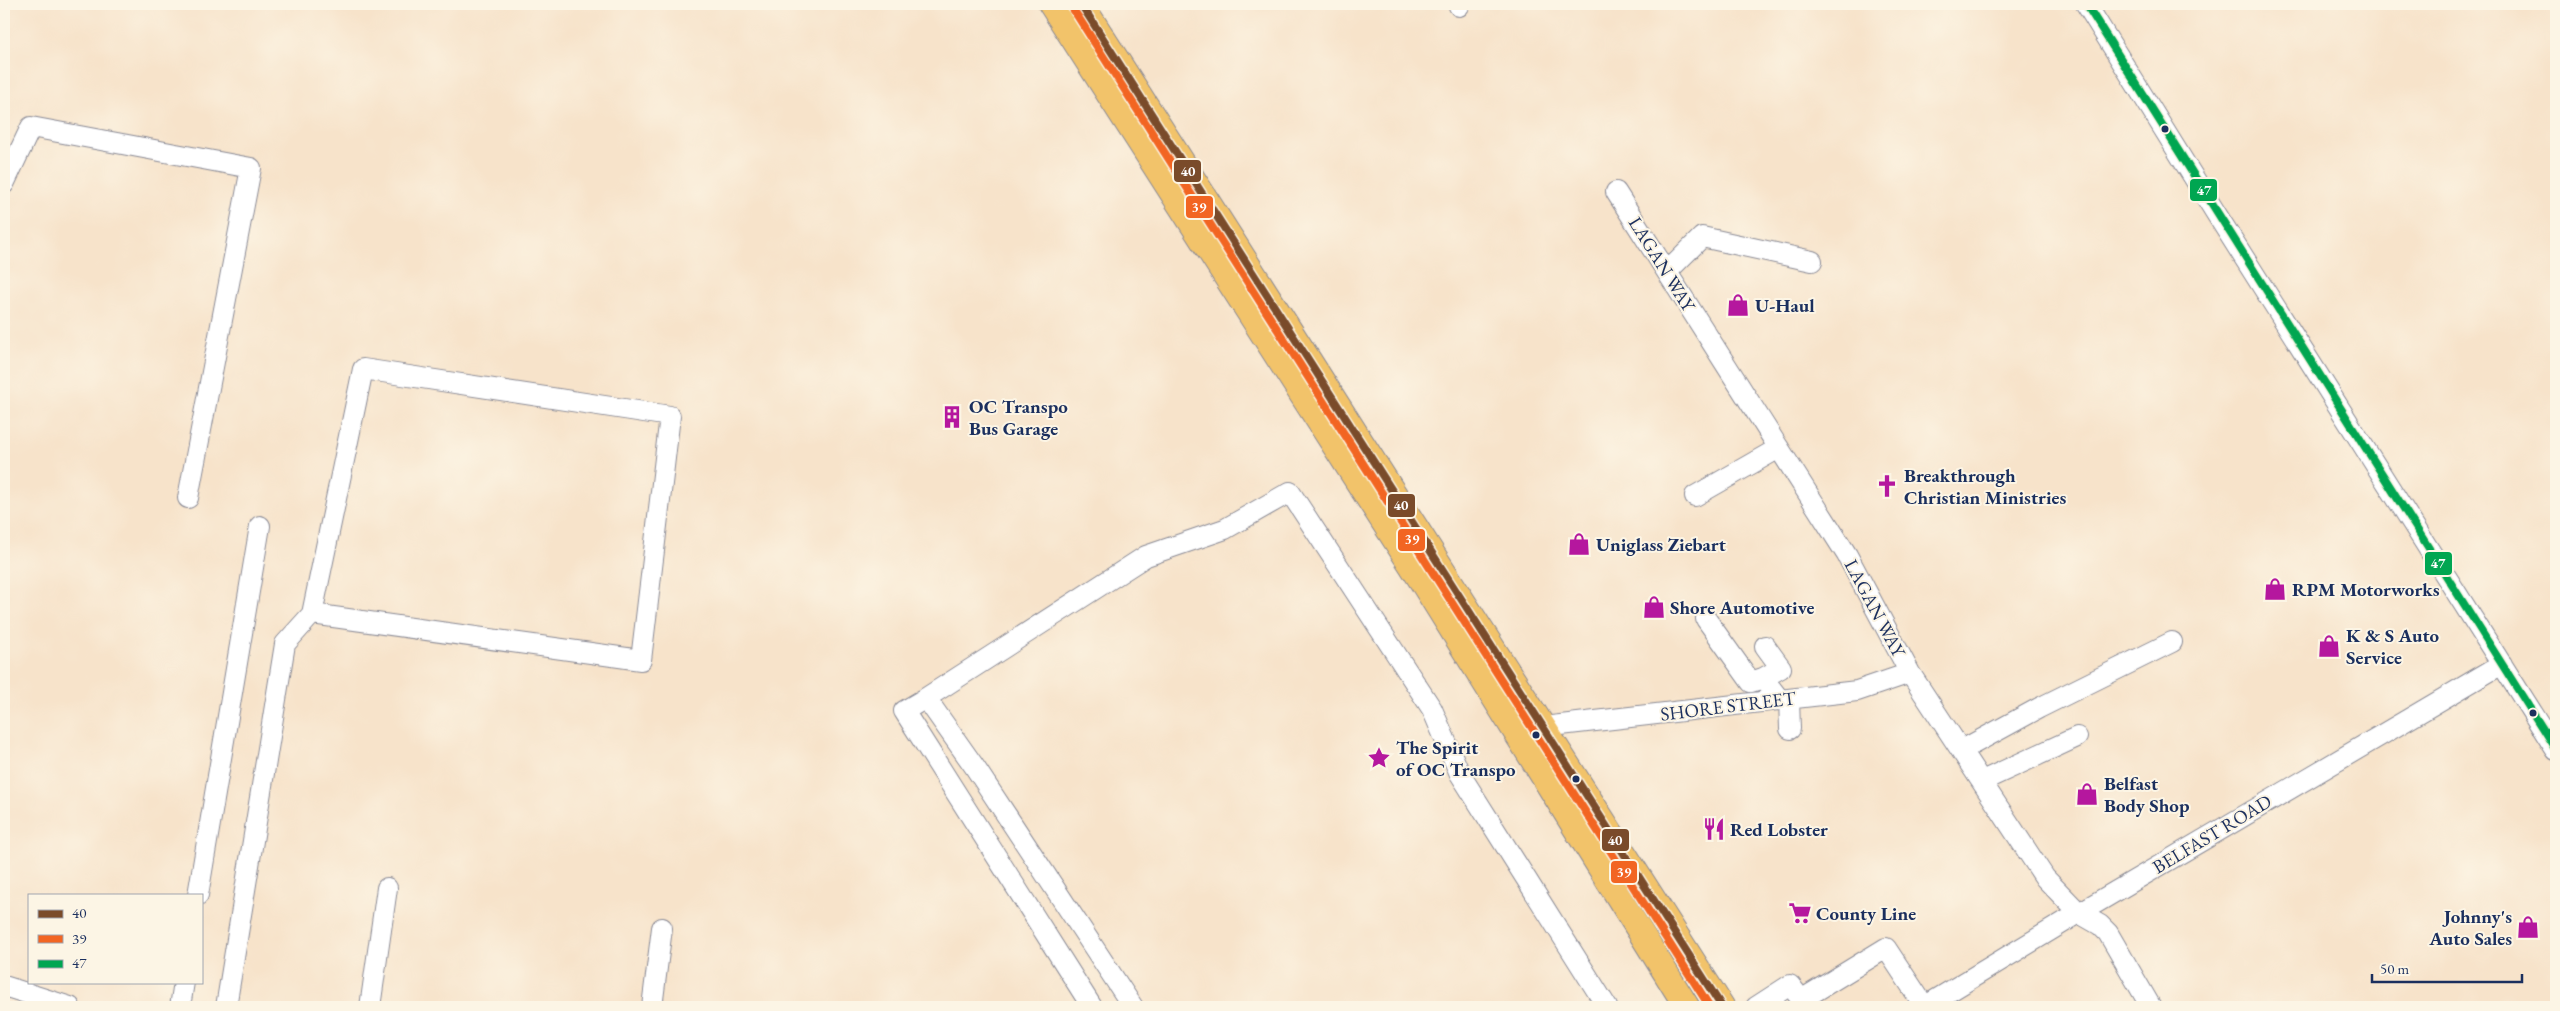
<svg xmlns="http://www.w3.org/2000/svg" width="2560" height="1011" viewBox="0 0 2560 1011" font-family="'EB Garamond',serif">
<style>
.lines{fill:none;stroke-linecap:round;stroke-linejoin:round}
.minor-casing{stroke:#898994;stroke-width:22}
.major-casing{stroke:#898994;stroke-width:27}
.minor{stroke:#fff;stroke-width:20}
.major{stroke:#f2c36a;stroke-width:25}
.bus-1-casing{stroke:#fcf5e5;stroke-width:11}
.bus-2-casing{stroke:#fcf5e5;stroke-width:11}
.bus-3-casing{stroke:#fcf5e5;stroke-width:11}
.bus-1{stroke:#7a4b2a;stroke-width:8}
.bus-2{stroke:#f26522;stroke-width:8}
.bus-3{stroke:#00a651;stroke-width:8}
.bus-dot{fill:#1b2f5e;stroke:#fcf5e5;stroke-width:2}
.labels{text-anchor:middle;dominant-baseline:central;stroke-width:4;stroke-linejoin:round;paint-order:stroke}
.street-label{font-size:19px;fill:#1b2f5e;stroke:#fcf5e5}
.poi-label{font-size:19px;font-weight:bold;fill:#1b2f5e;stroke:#fcf5e5;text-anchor:start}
.line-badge{stroke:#fcf5e5;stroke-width:2}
.badge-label{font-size:14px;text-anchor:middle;font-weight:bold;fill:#fff}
</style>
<rect width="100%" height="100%" fill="#fcf5e5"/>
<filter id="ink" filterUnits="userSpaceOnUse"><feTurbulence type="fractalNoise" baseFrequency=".02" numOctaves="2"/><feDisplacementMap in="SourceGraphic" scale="10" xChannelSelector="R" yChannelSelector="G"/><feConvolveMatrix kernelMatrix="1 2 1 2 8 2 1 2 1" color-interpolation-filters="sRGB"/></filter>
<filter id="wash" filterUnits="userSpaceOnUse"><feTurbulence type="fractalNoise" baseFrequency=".0096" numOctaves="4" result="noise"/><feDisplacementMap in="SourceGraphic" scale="20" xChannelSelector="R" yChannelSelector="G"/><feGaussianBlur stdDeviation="1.12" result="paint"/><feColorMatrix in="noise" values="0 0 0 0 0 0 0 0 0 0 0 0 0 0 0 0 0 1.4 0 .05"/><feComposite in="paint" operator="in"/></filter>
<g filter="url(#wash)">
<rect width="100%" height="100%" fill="#f7e3ca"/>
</g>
<g filter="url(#ink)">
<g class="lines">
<defs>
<path id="minor" d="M1459 4V6
M2086 4 2217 215 2556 750
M4 184 31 127 251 168 188 498
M1616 192 1847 555 1910 673 2045 878 2079 913 2100 925 2108 933 2151 1007
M1667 272 1702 237 1812 261
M363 369 670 416 641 660 312 614Z
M1695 496 1779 448
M1706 619 1751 682 1763 678 1780 700
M1763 678 1781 668 1765 646
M926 698 904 711 1092 1007
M1789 699 1790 729
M1543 727 1857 691 1910 673
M1962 750 2039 708 2172 642
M1982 781 2077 737
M198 895 260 526
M4 986 70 1007
M1801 1000 1886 948 1925 1007
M180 1007 184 982
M226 1007 285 644 312 614
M370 1007 387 888
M652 1007 662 928
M1133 1007 974 766 926 698 1146 556 1225 529 1290 492 1432 709 1460 774 1607 1007
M1756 1007 1790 985 1807 1007
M1924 1007 2079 913 2502 664"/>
<path id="major" d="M1051 4 1421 580 1687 1007
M1081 4 1722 1007"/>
</defs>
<use href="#minor" class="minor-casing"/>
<use href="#major" class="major-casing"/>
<use href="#minor" class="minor"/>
<use href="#major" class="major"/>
<defs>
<path id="bus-1" d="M1081 4 1722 1007"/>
<path id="bus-2" d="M1073 9 1710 1007"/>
<path id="bus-3" d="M2086 4 2556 750"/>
</defs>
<use href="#bus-1" class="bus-1-casing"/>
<use href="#bus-2" class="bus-2-casing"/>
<use href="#bus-3" class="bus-3-casing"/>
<use href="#bus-1" class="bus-1"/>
<use href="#bus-2" class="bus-2"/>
<use href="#bus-3" class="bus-3"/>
</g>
</g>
<defs>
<symbol id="shop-bare" viewBox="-9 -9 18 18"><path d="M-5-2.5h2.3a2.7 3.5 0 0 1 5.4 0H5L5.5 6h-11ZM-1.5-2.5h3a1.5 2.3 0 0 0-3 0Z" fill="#b5179e" stroke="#fcf5e5" stroke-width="2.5" paint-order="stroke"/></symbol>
<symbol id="building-bare" viewBox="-9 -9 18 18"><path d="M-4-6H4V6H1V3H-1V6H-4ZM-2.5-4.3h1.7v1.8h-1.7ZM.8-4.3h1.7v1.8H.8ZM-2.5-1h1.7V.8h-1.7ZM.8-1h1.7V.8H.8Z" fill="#b5179e" stroke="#fcf5e5" stroke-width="2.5" paint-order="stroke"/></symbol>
<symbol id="church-bare" viewBox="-9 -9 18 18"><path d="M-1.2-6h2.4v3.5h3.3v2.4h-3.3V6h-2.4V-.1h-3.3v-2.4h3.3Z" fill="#b5179e" stroke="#fcf5e5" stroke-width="2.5" paint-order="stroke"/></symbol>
<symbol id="sight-bare" viewBox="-9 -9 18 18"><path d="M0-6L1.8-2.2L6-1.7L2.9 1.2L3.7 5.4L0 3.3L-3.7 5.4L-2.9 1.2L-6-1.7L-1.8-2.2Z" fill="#b5179e" stroke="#fcf5e5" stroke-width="2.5" paint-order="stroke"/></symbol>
<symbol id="restaurant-bare" viewBox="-9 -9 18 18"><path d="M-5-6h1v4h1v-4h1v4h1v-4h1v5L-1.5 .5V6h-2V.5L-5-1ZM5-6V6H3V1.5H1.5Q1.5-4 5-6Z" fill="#b5179e" stroke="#fcf5e5" stroke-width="2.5" paint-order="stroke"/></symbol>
<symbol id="supermarket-bare" viewBox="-9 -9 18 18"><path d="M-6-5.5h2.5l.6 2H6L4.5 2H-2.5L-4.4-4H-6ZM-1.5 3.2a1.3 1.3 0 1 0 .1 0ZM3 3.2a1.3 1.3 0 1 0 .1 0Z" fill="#b5179e" stroke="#fcf5e5" stroke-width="2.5" paint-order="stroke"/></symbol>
</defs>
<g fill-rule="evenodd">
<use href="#shop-bare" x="1722" y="289" width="32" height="32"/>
<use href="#building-bare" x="936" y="401" width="32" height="32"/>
<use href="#church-bare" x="1871" y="470" width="32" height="32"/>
<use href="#shop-bare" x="1563" y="528" width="32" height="32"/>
<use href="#shop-bare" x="2259" y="573" width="32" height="32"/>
<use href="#shop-bare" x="1638" y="591" width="32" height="32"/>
<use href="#shop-bare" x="2313" y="630" width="32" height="32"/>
<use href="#sight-bare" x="1363" y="742" width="32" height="32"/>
<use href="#shop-bare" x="2071" y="778" width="32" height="32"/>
<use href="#restaurant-bare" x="1698" y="813" width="32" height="32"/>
<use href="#supermarket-bare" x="1784" y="897" width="32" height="32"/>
<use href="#shop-bare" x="2512" y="911" width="32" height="32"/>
</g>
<g class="bus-dot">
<circle cx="2165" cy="129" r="4.5"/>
<circle cx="2533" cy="713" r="4.5"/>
<circle cx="1536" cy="735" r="4.5"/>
<circle cx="1576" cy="779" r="4.5"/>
</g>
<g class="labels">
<g class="street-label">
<text transform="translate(1662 264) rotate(58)">LAGAN WAY</text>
<text transform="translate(1875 608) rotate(62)">LAGAN WAY</text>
<text transform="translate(1728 706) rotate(-7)">SHORE STREET</text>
<text transform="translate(2212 834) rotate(-31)">BELFAST ROAD</text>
</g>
<g class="poi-label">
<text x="1755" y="305">U-Haul</text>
<text x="969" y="406">OC Transpo<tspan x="969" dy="22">Bus Garage</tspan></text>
<text x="1904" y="475">Breakthrough<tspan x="1904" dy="22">Christian Ministries</tspan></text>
<text x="1596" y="544">Uniglass Ziebart</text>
<text x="2292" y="589">RPM Motorworks</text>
<text x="1670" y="607">Shore Automotive</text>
<text x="2346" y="635">K &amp; S Auto<tspan x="2346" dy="22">Service</tspan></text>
<text x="1396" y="747">The Spirit<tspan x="1396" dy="22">of OC Transpo</tspan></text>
<text x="2104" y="783">Belfast<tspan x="2104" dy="22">Body Shop</tspan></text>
<text x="1730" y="829">Red Lobster</text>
<text x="1816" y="913">County Line</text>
<text x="2512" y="916" text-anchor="end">Johnny's<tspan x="2512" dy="22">Auto Sales</tspan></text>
</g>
</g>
<g class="line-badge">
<rect x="1173" y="159" width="29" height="24" rx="5" fill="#7a4b2a"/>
<rect x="2189" y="178" width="29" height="24" rx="5" fill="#00a651"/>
<rect x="1185" y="195" width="29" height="24" rx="5" fill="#f26522"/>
<rect x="1387" y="493" width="29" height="25" rx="5" fill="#7a4b2a"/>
<rect x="1397" y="528" width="29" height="24" rx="5" fill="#f26522"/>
<rect x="2424" y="551" width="29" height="25" rx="5" fill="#00a651"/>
<rect x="1601" y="828" width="29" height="24" rx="5" fill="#7a4b2a"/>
<rect x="1610" y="860" width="28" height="24" rx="5" fill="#f26522"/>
</g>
<g class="badge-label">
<text x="1188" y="176">40</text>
<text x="2204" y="195">47</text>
<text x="1199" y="212">39</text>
<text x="1401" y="510">40</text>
<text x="1412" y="544">39</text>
<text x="2438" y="568">47</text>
<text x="1615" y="845">40</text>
<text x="1624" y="877">39</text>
</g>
<rect width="2560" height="1011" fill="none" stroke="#fcf5e5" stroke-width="20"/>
<rect x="28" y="894" width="175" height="90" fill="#fcf5e5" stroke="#a2a6af"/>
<rect x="38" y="910" width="25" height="8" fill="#7a4b2a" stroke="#a2a6af"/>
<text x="72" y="918" font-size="15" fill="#1b2f5e">40</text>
<rect x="38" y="935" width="25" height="8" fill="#f26522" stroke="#a2a6af"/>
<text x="72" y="944" font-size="15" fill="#1b2f5e">39</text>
<rect x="38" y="960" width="25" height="8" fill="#00a651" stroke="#a2a6af"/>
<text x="72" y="968" font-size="15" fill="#1b2f5e">47</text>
<path d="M2372 974v8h150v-8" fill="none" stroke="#1b2f5e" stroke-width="2.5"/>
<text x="2380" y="974" font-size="15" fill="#1b2f5e" stroke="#fcf5e5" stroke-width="4" paint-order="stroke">50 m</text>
</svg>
